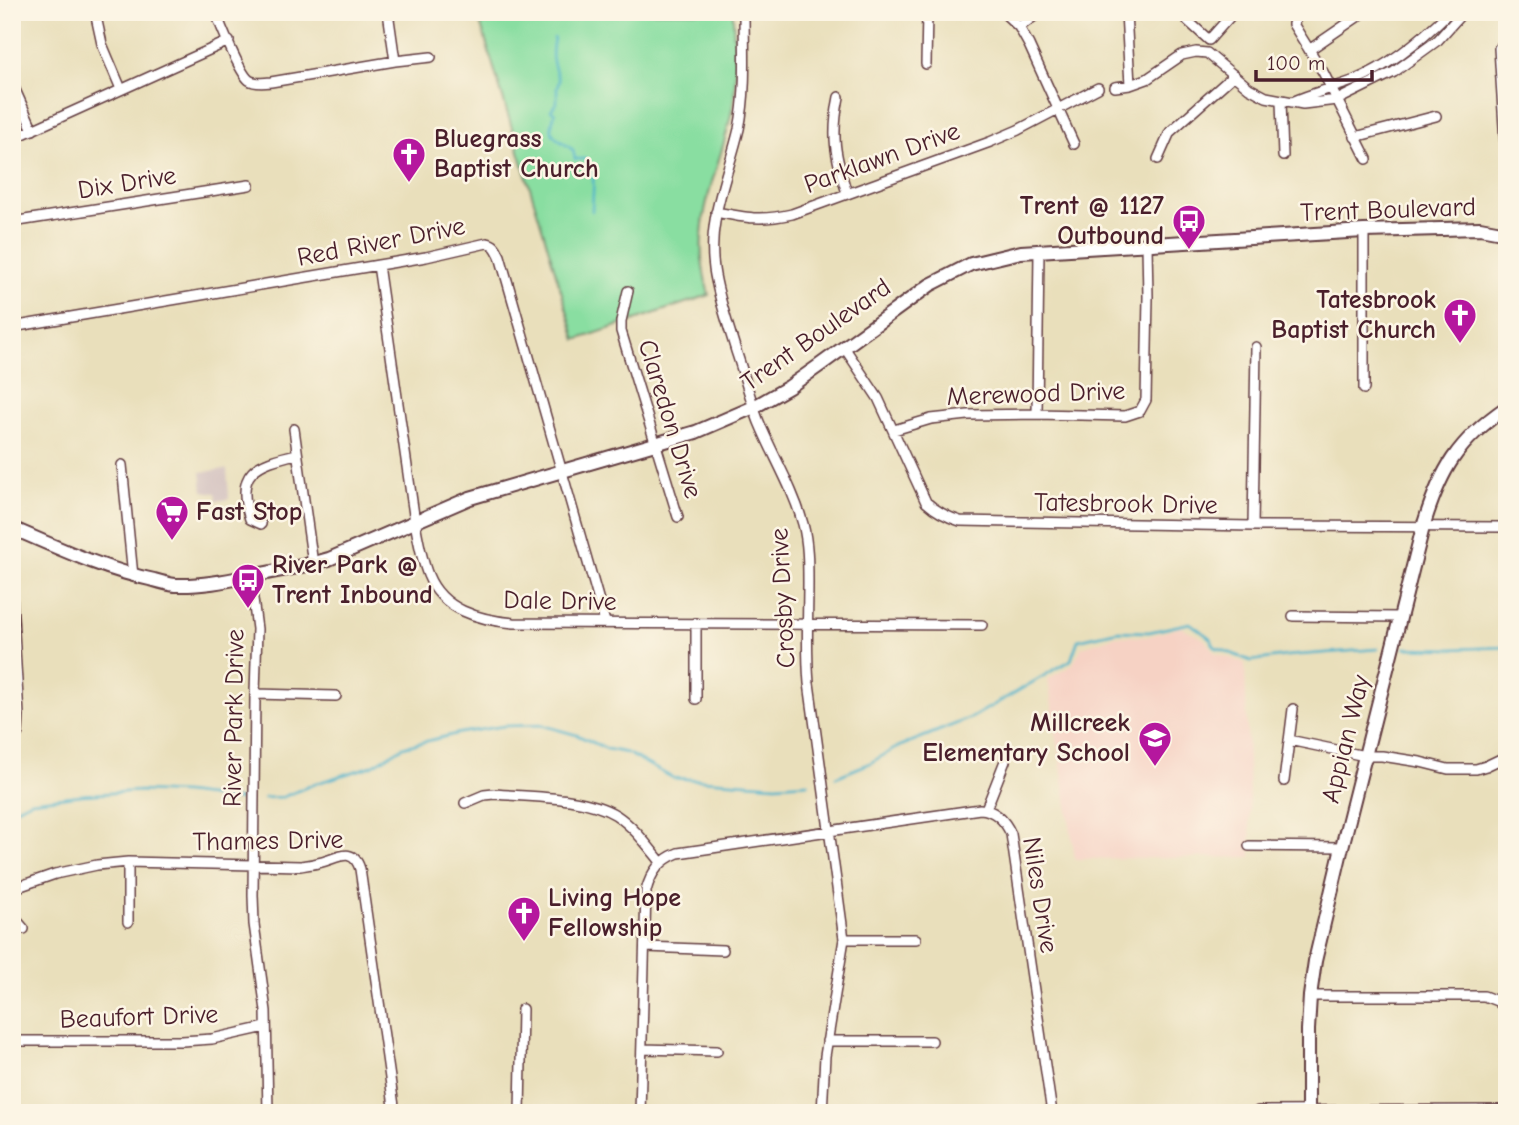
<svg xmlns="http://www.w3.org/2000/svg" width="1519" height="1125" viewBox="0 0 1519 1125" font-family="'Comic Neue',sans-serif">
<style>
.built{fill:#f6d2c4}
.industrial{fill:#d1bfbe}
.green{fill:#89dea1;stroke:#6a7e66;stroke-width:2}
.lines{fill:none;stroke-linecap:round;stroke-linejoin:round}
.stream{stroke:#4cb2cb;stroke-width:2.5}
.street-casing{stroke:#623c41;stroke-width:12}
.secondary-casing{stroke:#623c41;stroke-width:16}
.street{stroke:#fff;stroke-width:9}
.secondary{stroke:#fff;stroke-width:12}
.labels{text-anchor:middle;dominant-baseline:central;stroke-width:5;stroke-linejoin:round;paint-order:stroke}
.poi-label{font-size:26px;font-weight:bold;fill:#4a1f2b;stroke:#fcf5e5;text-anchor:start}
.street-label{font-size:26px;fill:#4a1f2b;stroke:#fcf5e5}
</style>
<rect width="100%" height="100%" fill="#fcf5e5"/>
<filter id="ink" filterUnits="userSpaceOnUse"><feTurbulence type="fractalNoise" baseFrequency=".0143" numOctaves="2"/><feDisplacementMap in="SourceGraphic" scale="14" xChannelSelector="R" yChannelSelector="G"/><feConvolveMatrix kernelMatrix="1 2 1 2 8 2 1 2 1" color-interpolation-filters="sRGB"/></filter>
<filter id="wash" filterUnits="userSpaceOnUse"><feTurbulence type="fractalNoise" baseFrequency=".00686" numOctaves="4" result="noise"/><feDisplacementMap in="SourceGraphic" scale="28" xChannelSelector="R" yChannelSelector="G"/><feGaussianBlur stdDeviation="1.57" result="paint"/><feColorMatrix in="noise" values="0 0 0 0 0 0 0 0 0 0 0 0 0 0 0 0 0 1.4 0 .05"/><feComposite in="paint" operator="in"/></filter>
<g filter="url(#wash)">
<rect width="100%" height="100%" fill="#e9dfbb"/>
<path class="built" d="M1182 627 1204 639 1215 653 1245 663 1251 857 1075 859 1048 679 1072 665 1082 647 1116 636 1146 637Z"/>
<path class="industrial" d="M227 469 229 499 217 501 216 493 203 491 201 472Z"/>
<path class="green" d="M477 12H733C733 43 738 74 733 104 726 149 704 191 702 236 700 257 704 275 709 295L576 340Z"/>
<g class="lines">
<path class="stream" d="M554 38C550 58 553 63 559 81L557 88V102L551 110 555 113C546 139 556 136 573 150L575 159H585C598 170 592 195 592 211
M1405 648 1452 649 1507 647
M836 777 870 763 898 747 973 717 1071 660 1078 640 1118 631 1149 632 1190 623 1210 638 1215 647 1251 661 1286 656 1378 649
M264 798 283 797 314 784 372 766 403 747 460 733 504 726 541 725 577 735 607 749 627 753 673 778 776 785 808 783
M12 810 31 801 81 795 140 791 184 793 242 800"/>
</g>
</g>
<g filter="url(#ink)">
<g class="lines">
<defs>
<path id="street" d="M95 12 102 44 121 89
M216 12C220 25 240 73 249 80 255 84 264 83 271 82L395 61 431 57
M388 12 395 61
M744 12C744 51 747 91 739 129 728 176 707 219 714 269 718 297 728 324 736 351 744 374 750 399 759 422 773 456 793 488 803 524 808 543 808 563 808 582 808 616 806 650 809 683L844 939 825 1056 822 1113
M1003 12 1019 27 1029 45 1074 144
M1126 12 1130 85
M1196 12 1188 21 1209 40 1234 12
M1304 12 1297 17 1293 24 1323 72 1367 159
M1019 27 1040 12
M1309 50 1363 13 1362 12
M926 64 927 12
M12 83 33 130
M1115 87 1130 85 1147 79 1182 55 1196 52 1207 53 1249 88 1266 97 1303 104 1337 100 1394 72 1438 40 1463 12
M839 97C831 136 835 155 847 193
M1281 101 1283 156
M1292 102C1312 93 1334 88 1355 80 1391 65 1422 39 1449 12
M1355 137 1436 116
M12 139 229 41
M1505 143 1499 48 1507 42
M1158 159 1170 132 1234 75
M716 212C746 218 761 221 792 214L990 142 1018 130 1098 88
M12 222 249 185
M378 265 415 522C418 539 421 558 428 575 442 610 479 620 514 623L982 625
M628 291 621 321V331L678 517
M12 327 426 257 487 243C495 244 497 250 500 256L605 622
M844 347 878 398 926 502C937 512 947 517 960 521L1253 526 1507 527
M1364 389V231
M1037 414 1039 251
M294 429 313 564
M894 430 931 419 968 415 1037 414 1125 416 1140 411 1146 400 1148 297 1147 245
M122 465 133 576
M261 524 250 519C234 472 256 463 297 454
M1253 526 1256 347
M250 576 257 629 255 694 253 895 254 924 266 1011 268 1113
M12 598 19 715 18 733 12 739
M1293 616 1400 617
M255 694 336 696
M696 699V623
M1289 740 1365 756H1382L1420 762 1448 769H1476L1486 766 1507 756
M1284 781 1293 709
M465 803 484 795 494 794C531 797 585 796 616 815 634 827 647 845 661 862
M986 809 1005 761
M1249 846 1342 847
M128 862V922
M12 889 55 874 97 865 128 862 300 866C307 865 315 864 322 862 338 858 353 846 360 869L395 1113
M12 915 24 929
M844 939H916
M646 947 723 950
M1310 996H1484L1497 1001 1507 1009
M12 1041H182L212 1039 266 1027
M827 1041H932
M643 1049 717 1051
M1258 1111 1507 1110
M520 1113 522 1009
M640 1113 646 891C651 872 660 860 678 853L980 809C995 810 1005 821 1011 834L1052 1113"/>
<path id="secondary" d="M12 528C58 548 105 570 154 580 161 582 168 584 175 585 200 586 225 581 250 576 276 571 303 567 329 559L470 498 696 432 754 407 789 387 820 365 930 285 971 264 1021 252 1364 231 1480 228 1507 233
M1308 1113V1030L1310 996 1315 961 1342 847 1423 527C1440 471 1457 441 1507 407"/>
</defs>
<use href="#street" class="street-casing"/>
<use href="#secondary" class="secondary-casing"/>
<use href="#street" class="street"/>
<use href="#secondary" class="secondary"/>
</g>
</g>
<defs>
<symbol id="church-pin" viewBox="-11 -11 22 30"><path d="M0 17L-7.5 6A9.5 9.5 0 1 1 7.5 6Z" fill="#b5179e" stroke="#fcf5e5"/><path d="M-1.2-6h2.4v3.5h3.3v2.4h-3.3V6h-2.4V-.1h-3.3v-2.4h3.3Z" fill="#fff"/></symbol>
<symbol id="bus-pin" viewBox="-11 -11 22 30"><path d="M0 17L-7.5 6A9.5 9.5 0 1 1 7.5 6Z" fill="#b5179e" stroke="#fcf5e5"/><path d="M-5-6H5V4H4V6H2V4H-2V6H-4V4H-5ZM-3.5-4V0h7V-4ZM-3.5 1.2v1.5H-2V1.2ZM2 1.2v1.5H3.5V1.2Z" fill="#fff"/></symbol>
<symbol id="supermarket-pin" viewBox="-11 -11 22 30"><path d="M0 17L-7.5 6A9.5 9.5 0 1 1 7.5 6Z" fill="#b5179e" stroke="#fcf5e5"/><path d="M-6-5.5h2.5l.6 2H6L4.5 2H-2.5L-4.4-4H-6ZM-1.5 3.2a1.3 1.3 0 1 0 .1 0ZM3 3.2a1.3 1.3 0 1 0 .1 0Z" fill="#fff"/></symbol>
<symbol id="school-pin" viewBox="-11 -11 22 30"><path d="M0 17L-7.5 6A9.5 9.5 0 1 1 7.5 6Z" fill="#b5179e" stroke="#fcf5e5"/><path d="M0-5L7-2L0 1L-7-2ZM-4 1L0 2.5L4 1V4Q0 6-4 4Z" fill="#fff"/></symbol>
</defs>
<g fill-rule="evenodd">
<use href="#church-pin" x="390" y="135" width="38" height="52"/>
<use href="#bus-pin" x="1170" y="202" width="38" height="52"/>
<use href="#church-pin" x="1441" y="296" width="38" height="52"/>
<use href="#supermarket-pin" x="153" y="493" width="38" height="52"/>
<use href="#bus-pin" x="229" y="561" width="38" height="52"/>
<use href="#school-pin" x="1136" y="719" width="38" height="52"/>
<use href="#church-pin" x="505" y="894" width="38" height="52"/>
</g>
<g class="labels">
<g class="poi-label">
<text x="434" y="139">Bluegrass<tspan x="434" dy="30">Baptist Church</tspan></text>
<text x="1164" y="206" text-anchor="end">Trent @ 1127<tspan x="1164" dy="30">Outbound</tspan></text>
<text x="1436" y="300" text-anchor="end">Tatesbrook<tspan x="1436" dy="30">Baptist Church</tspan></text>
<text x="196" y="512">Fast Stop</text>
<text x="272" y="565">River Park @<tspan x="272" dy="30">Trent Inbound</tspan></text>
<text x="1130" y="723" text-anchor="end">Millcreek<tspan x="1130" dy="30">Elementary School</tspan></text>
<text x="548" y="898">Living Hope<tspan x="548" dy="30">Fellowship</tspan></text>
</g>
<g class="street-label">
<text transform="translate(882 158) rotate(-20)">Parklawn Drive</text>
<text transform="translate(127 183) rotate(-9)">Dix Drive</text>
<text transform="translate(1388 210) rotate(-2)">Trent Boulevard</text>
<text transform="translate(381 242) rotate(-11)">Red River Drive</text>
<text transform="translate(816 335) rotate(-35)">Trent Boulevard</text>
<text transform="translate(1036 394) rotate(-2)">Merewood Drive</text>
<text transform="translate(670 419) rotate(73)">Claredon Drive</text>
<text transform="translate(1126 504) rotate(1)">Tatesbrook Drive</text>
<text transform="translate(783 598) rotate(-93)">Crosby Drive</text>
<text transform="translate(560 601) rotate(1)">Dale Drive</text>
<text transform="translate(234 718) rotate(-89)">River Park Drive</text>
<text transform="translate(1346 739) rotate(-76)">Appian Way</text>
<text transform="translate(268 841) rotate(-1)">Thames Drive</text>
<text transform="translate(1040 895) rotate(81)">Niles Drive</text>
<text transform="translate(139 1017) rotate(-2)">Beaufort Drive</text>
</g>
</g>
<rect width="1519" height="1125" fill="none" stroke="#fcf5e5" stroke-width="42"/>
<path d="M1256 70v10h116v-10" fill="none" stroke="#4a1f2b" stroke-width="3.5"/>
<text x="1267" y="70" font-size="21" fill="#4a1f2b" stroke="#fcf5e5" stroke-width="5" paint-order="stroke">100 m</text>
</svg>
